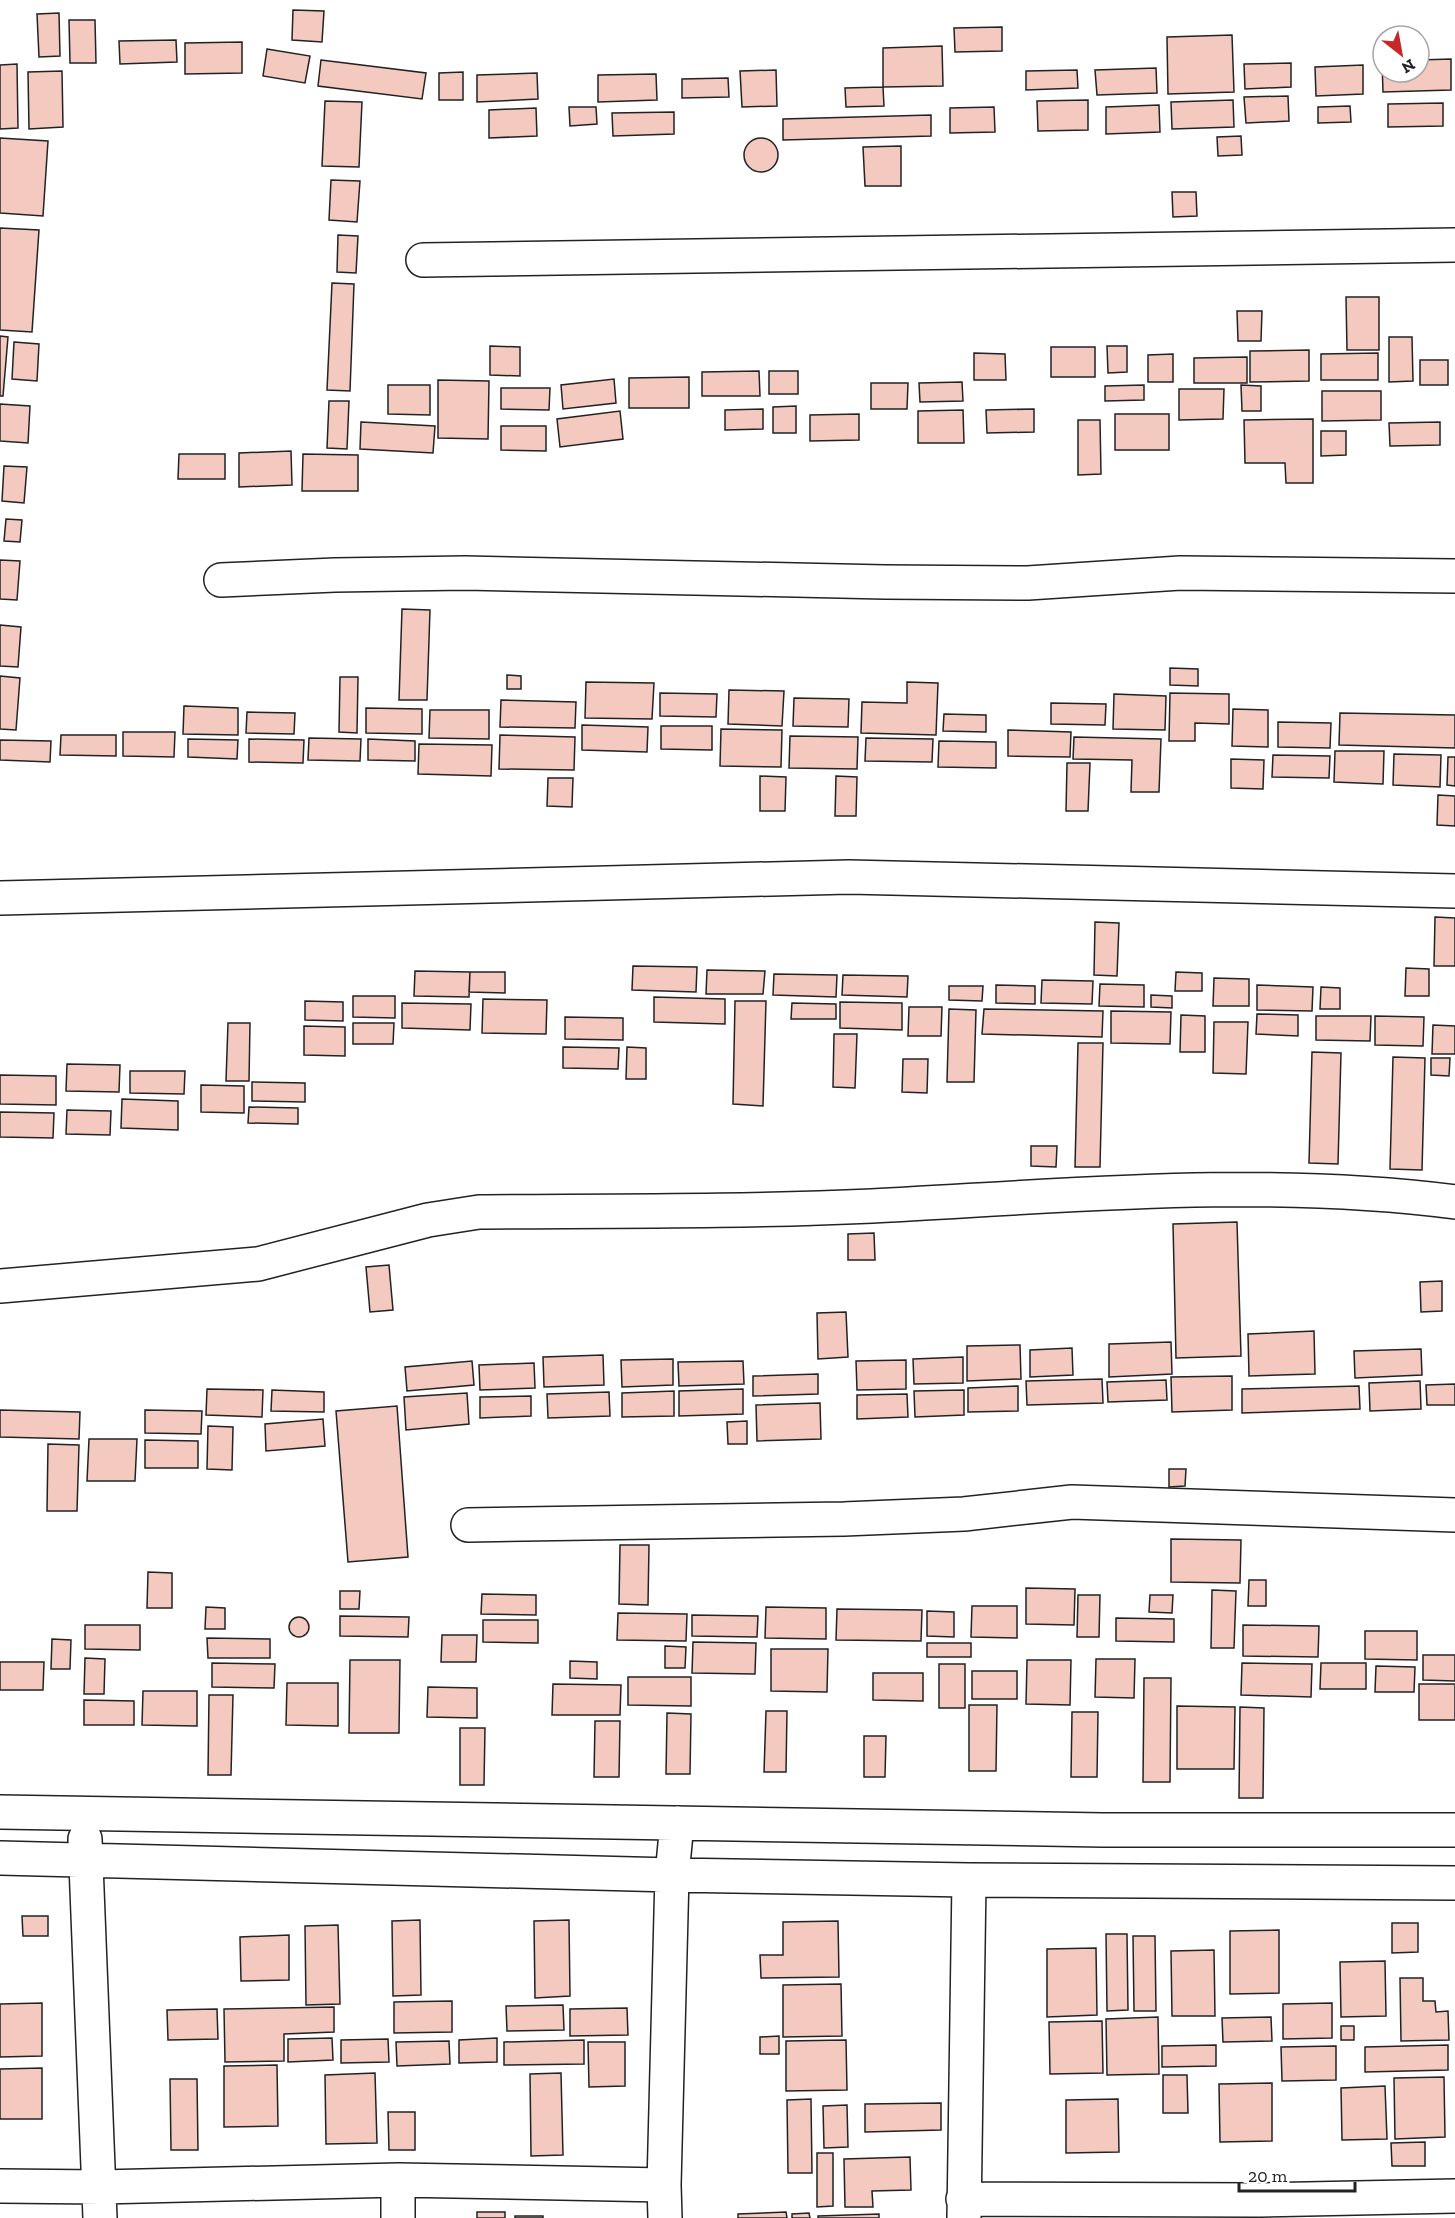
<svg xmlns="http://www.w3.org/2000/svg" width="1455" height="2218" viewBox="0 0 1455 2218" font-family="'Zilla Slab',serif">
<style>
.building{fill:#f3c9c0;stroke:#222;stroke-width:1.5}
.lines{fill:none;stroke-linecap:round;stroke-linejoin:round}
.minor-casing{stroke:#222;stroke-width:36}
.minor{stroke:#fff;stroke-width:33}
</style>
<rect width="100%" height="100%" fill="#fff"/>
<path class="building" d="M293 10 324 11 322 42 292 40Z
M59 13 60 56 39 57 37 14Z
M69 20H95L96 63H70Z
M1002 27V51L955 52 954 28Z
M1232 35 1234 92 1168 94 1167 37Z
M176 40 177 62 120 64 119 41Z
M242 42V73L185 74V43Z
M942 46 943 86 883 87V48Z
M267 49 310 56 305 83 263 76Z
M1451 59V90L1383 92 1382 61 1383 72H1419V60Z
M321 60 426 73 422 99 318 86Z
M1291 63V87L1245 89 1244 64Z
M17 64 18 128 0 129V65Z
M1363 65V94L1316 96 1315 67Z
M1156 68 1157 93 1097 95 1095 70Z
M776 70 777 106 742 107 740 71Z
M1077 70 1078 88 1026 90V71Z
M62 71 63 127 29 129 28 72Z
M463 72V100H439V73Z
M537 73 538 99 477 102V75Z
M656 74 657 100 598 102V75Z
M728 78 729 97 682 98V79Z
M883 87 884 106 846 107 845 88Z
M1288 96 1289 121 1246 123 1244 97Z
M1088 100V130L1038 131 1037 101Z
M1233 100 1234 127 1172 129 1171 102Z
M325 101 362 102 359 167 322 166Z
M1443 103V126L1388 127V104Z
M1159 105 1160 132 1106 134V107Z
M1350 106 1351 122 1318 123V107Z
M569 107H596L597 124 570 126Z
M994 107 995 132 950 133V108Z
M536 108 537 136 489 138V110Z
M674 112V134L613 136 612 113Z
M931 115V136L783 140V119Z
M1241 136 1242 155 1218 156 1217 137Z
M0 138 48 141 43 216 0 213Z
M744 155a17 17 0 1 1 34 0a17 17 0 1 1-34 0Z
M901 146V186H865L863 147Z
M331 180 360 181 357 222 329 220Z
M1172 192H1196L1197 216 1173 217Z
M0 228 39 230 32 332 0 330Z
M338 235 358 236 356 273 337 272Z
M332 283 354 284 350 391 327 390Z
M1346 297H1379V350H1347Z
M1237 311H1262L1261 341H1238Z
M0 336 8 337 3 396H0Z
M1389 337H1412L1413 381 1389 382Z
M14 342 39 344 37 381 12 379Z
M490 346 520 347V376L490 375Z
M1107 346H1127V372L1108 373Z
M1051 347H1095V377H1051Z
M1309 350V381L1250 382V351Z
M974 353 1005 354 1006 380H974Z
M1378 353V380H1321V354Z
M1173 354V382H1148V355Z
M1247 357V383H1194V358Z
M1420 360H1448V385H1420Z
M759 371 760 396H702V372Z
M769 371H798V394H769Z
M689 377V408H629V378Z
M614 379 616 403 563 409 561 385Z
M438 380 489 381 488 439 438 438Z
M962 382 963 401 920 402 919 383Z
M871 383H908L907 409H871Z
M388 385H430V415L388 414Z
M1144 385V400L1105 401V386Z
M1241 385 1261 386V411H1242Z
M501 388H550L549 410 501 409Z
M1179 389H1224L1223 419 1179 420Z
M1322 391H1381V420L1322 421Z
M329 401H349L347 449 327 448Z
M0 404 30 406 28 443 0 441Z
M796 406V433H773V407Z
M763 409V429L725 430V410Z
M1034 409V432L987 433 986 410Z
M963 410 964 443H918V411Z
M620 411 623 439 560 447 557 419Z
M859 414V440L810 441V415Z
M1115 414H1169V450H1115Z
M1313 419V483H1286L1285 463H1245L1244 420Z
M1078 420H1100L1101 474 1078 475Z
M361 422 435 426 433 453 360 449Z
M1440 422V445L1390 446 1389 423Z
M501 426H546V451L501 450Z
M1321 431H1346V455L1321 456Z
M291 451 292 485 239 487V453Z
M179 454H225V479H178Z
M303 454 358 455V491H302Z
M4 466 27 467 24 503 2 501Z
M6 519 22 520 20 542 4 541Z
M0 560 20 561 17 600 0 599Z
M402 609 430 610 427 700H399Z
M0 625 21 627 18 667 0 666Z
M1170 668 1198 669V686L1170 685Z
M507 675 521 676V689H507Z
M0 676 20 678 16 730 0 729Z
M340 677H358L357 733 339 732Z
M586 682 654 683 652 719 585 718Z
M907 682 938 683 936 735 861 733 862 702 907 703Z
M729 690 784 691 782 726 728 724Z
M660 693 717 694 716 717 660 716Z
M1170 693 1229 694V724L1195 723V741H1169Z
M1114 694 1166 696 1165 730 1113 729Z
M794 698 849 699 848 727 793 726Z
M501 700 576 702 575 728 500 727Z
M1051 703 1106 704 1105 725 1051 724Z
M184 706 238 708V735L183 734Z
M366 708 422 709V734L366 733Z
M1233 709 1268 710V747L1232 746Z
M430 710H489V739L429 738Z
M247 712 295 713 294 734 246 733Z
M1340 713 1455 715V748L1339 745Z
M944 714 986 715V732L943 731Z
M1278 722 1331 723 1330 748 1278 747Z
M582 725 648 727 647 752 582 750Z
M661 726H712V750L661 749Z
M721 729 782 730 781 767 720 766Z
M1008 730 1071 732 1070 757 1008 756Z
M123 732H175L174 757 123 756Z
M61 735H116V756L60 755Z
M500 735 575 737 574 770 499 769Z
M790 736 858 737 857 769 789 768Z
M1074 737 1161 739 1159 792H1131L1132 760 1073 759Z
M309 738 361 739 360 761 308 760Z
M866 738 933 739 932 762 865 761Z
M188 739 238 740 237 759 188 757Z
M249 739 304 740 303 763 249 762Z
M368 739 415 741V761L368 760Z
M0 740 51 741 50 762 0 760Z
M939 741 996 742V768L938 767Z
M419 744 492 745 491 776 418 774Z
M1335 751H1384L1383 784 1334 782Z
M1394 754 1441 755 1440 787 1393 785Z
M1273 755 1330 756 1329 778 1272 777Z
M1448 757H1455V786L1447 785Z
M1231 759 1264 760 1263 789 1231 788Z
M1067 763H1090L1088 811H1066Z
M760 776 786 777 785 811H760Z
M836 776 857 777 856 816H835Z
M548 778H573L572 807 547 806Z
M1438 795 1455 796V826L1437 825Z
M1435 917 1455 918V966H1434Z
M1095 922 1119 923 1117 976 1094 975Z
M633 966 697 967 696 992 632 990Z
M1406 968 1429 969V996H1405Z
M707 970 765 971 763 994H706Z
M415 971 470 972 469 997 414 996Z
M470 972H505V993L469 992Z
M1176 972 1202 973V991H1175Z
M774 974 837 975 836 997 773 995Z
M843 975 908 976 907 997 842 995Z
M1214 978 1249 979V1006H1213Z
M1042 980 1093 981 1092 1004 1041 1003Z
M1100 984 1144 985V1007L1099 1006Z
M996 985 1035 986V1004L996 1003Z
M1257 985 1313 987 1312 1011 1257 1010Z
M949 986H983L982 1001 949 1000Z
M1321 987 1340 988V1009H1320Z
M1151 995 1172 996V1008L1151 1007Z
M353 996H395V1018L353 1017Z
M654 997 725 999V1024L654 1022Z
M483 999 547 1000 546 1034 482 1033Z
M305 1001 343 1002V1021L305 1020Z
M735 1001H766L763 1106 733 1104Z
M840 1002 902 1003V1030L840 1028Z
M402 1003 471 1004 470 1030 402 1028Z
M792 1003 836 1004V1019H791Z
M909 1007H942L941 1036H908Z
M949 1009 976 1010 974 1082H947Z
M984 1009 1103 1011 1102 1037 982 1034Z
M1111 1011 1171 1012 1170 1044 1111 1043Z
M1257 1014 1298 1015V1036L1256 1034Z
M1181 1015 1205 1016V1052H1180Z
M1316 1016H1371L1370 1041 1316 1040Z
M1375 1016 1424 1017 1423 1046 1375 1045Z
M565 1017 623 1018V1040L565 1039Z
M1214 1022H1248L1246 1074 1213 1073Z
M228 1023H250L249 1081H226Z
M353 1023H394L393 1044H353Z
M1433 1025 1455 1026V1054H1432Z
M304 1026 345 1027V1056L304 1055Z
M834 1034H857L855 1088 833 1087Z
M1078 1043H1103L1100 1167H1075Z
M563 1047 619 1048 618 1069 563 1068Z
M627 1047 646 1048V1079H626Z
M1312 1052 1341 1053 1338 1164 1309 1163Z
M1393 1057 1425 1058 1422 1170 1390 1169Z
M1431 1058H1450L1449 1076 1431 1075Z
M903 1059H928L927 1093 902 1092Z
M67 1064 120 1065 119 1092 66 1091Z
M130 1071H185L184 1094 130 1093Z
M0 1075 56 1076V1105L0 1104Z
M252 1082 305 1083V1102L252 1101Z
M201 1085 244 1086V1113L201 1112Z
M122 1099 178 1101V1130L121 1128Z
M249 1107 298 1108V1124L248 1123Z
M67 1110 111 1111 110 1135 66 1134Z
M0 1112 54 1113 53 1138 0 1137Z
M1031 1146H1057L1056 1167 1031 1166Z
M1237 1222 1241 1356 1176 1358 1173 1224Z
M874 1233 875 1260H848V1234Z
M389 1265 393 1310 370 1312 366 1267Z
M1442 1281V1311L1421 1312 1420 1282Z
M846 1312 848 1357 818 1359 817 1313Z
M1314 1331 1315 1374 1249 1376 1248 1334Z
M1171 1342 1172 1374 1109 1377V1344Z
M1020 1345 1021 1379 967 1381V1346Z
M1072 1348 1073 1375 1030 1377V1350Z
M1421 1349 1422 1375 1355 1378 1354 1351Z
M603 1355 604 1385 544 1387 543 1357Z
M963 1357V1383L914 1384 913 1359Z
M673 1359V1385L622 1387 621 1360Z
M906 1360V1389L857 1390 856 1361Z
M472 1361 474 1385 407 1391 405 1367Z
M743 1361 744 1384 679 1386 678 1362Z
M534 1363 535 1388 480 1390 479 1365Z
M818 1374V1394L753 1396V1376Z
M1232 1376V1410L1172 1412 1171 1377Z
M1102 1379 1103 1403 1027 1405 1026 1381Z
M1166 1380 1167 1400 1108 1402 1107 1382Z
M1420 1381 1421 1409 1370 1411 1369 1383Z
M1455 1384V1405H1427L1426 1385Z
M1018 1386V1411L968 1412V1388Z
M1359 1386 1360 1409 1242 1413V1389Z
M207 1389 263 1390 262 1417 206 1415Z
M743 1389V1414L679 1416V1391Z
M272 1390 324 1392V1412L271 1411Z
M964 1390V1415L915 1417 914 1391Z
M674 1391V1416L622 1417V1393Z
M609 1392 610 1416 548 1418 547 1394Z
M467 1393 469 1424 406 1430 404 1397Z
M907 1394 908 1417 857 1419V1395Z
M531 1396V1416L480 1418V1397Z
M820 1403 821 1439 757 1441 756 1405Z
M397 1406 408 1557 348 1562 336 1411Z
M0 1410 80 1412 79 1439 0 1437Z
M145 1410 202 1411 201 1434 145 1433Z
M323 1419 325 1446 266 1451 265 1424Z
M747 1421V1444H728L727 1422Z
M208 1426 233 1427 232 1470 207 1469Z
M89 1439H137L135 1481H87Z
M145 1440 198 1441V1468H145Z
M48 1444 79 1445 77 1511H47Z
M1169 1469H1186L1185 1486 1169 1487Z
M1171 1539 1241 1540 1240 1583 1171 1582Z
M620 1545H649L648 1605 619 1604Z
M148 1572 172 1573V1608H147Z
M1249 1580H1266V1606H1248Z
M1026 1588 1075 1589 1074 1625 1026 1624Z
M1212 1590 1236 1591 1234 1648H1211Z
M340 1591H360L359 1609H340Z
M482 1594 536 1595V1615L481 1614Z
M1078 1595H1100L1099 1637H1077Z
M1150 1595H1173L1172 1613 1149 1612Z
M972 1606H1017V1638L971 1637Z
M206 1607 225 1608V1629H205Z
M766 1607 826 1608V1639L765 1638Z
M837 1609 922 1610 921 1641 836 1640Z
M927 1611 954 1612V1637L927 1636Z
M618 1613 687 1614 686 1641 617 1640Z
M692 1615 758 1616 757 1637 692 1636Z
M340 1616 409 1617 408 1637 340 1636Z
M289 1627a10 10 0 1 1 20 0a10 10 0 1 1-20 0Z
M1116 1618 1174 1619V1642L1116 1641Z
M483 1620H538V1643L483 1642Z
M85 1625H140V1650L85 1649Z
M1243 1625 1319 1626 1318 1657 1243 1656Z
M1365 1631H1417V1660L1365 1659Z
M442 1635H477L476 1662H441Z
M207 1638 270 1639V1658H208Z
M52 1639 71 1640 70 1669H51Z
M693 1642 756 1643 755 1674 692 1673Z
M927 1643H971V1657H927Z
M665 1646 686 1647 685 1668H665Z
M771 1649H828L827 1692 771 1691Z
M1423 1655H1455V1681L1423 1680Z
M85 1658 105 1659 104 1694H84Z
M1096 1659H1135L1134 1698 1095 1697Z
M350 1660H400L399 1733H349Z
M1027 1660H1071L1070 1705 1026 1704Z
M570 1661 597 1662V1679L570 1678Z
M0 1662H44L43 1690H0Z
M212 1663 275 1664 274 1688 212 1687Z
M1242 1663 1312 1664 1311 1697 1241 1695Z
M1321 1663H1366V1689H1320Z
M939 1664H965V1708H939Z
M1376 1666 1415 1667 1414 1692H1375Z
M972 1671H1017V1699H972Z
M873 1673H923V1701L873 1700Z
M628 1677H691V1706L628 1705Z
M1144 1678H1171L1170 1782H1143Z
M287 1683H338V1726L286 1725Z
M553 1684 621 1685 620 1715H552Z
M1419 1684H1455V1720H1419Z
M428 1687 477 1688V1718L427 1717Z
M143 1691H197V1726L142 1725Z
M209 1695H233L231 1775H208Z
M84 1700 134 1701V1725H84Z
M969 1705H997L996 1771H969Z
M1177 1706 1235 1707 1234 1769H1177Z
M1240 1707 1264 1708 1263 1798H1239Z
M766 1711H787L786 1772H764Z
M1072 1712H1098L1097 1777H1071Z
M667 1713 691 1714 690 1774H666Z
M595 1721H620L619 1777H594Z
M460 1728H485L484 1785H460Z
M864 1736H886L885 1777H864Z
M22 1916H48V1936H23Z
M420 1920 421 1995 393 1996 392 1921Z
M569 1920 570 1996 535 1998 534 1921Z
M838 1921 839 1977 761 1978 760 1955H783V1922Z
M1392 1923H1418V1952L1392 1953Z
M338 1925 340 2004 306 2005 305 1926Z
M1279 1930V1993L1230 1994V1931Z
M1106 1934H1127L1128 2010 1107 2011Z
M289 1935V1980L241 1981 240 1937Z
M1133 1936H1155L1156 2011H1134Z
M1096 1948 1097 2015 1047 2017V1949Z
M1214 1950 1215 2016H1172L1171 1951Z
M1385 1961 1386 2016 1341 2017 1340 1962Z
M1400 1978H1423V2001H1435L1436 2012 1448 2011 1449 2040 1401 2041Z
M841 1984 842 2036 783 2037V1985Z
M452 2001V2032L394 2033V2002Z
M42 2003V2056L0 2057V2004Z
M1332 2003V2038L1283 2039V2004Z
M563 2005 564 2030 507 2031 506 2006Z
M334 2007V2032L284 2034V2061L225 2062 224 2009Z
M627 2008 628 2035 570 2036V2009Z
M217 2009 218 2039 168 2040 167 2010Z
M1158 2017 1159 2074 1107 2075 1106 2019Z
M1271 2017 1272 2041 1223 2042 1222 2018Z
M1102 2021 1103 2073 1050 2074 1049 2022Z
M1341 2026H1354V2040H1341Z
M779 2036V2054H760V2037Z
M332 2038 333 2060 288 2062V2039Z
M497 2038V2062L459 2063V2040Z
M388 2039 389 2062 341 2063V2040Z
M584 2040V2064L504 2065V2042Z
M846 2040 847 2090 786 2091V2041Z
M449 2041 450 2064 397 2066 396 2042Z
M588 2042H625V2086L589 2087Z
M1216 2045V2066L1162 2067V2046Z
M1448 2045V2070L1365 2072V2047Z
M1336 2046V2080L1282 2081 1281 2047Z
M277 2065 278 2126 224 2127V2066Z
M42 2068V2119H0V2069Z
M375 2073 377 2143 326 2144 325 2075Z
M561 2073 563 2155 531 2156 530 2074Z
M1163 2075H1187L1188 2113H1163Z
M1444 2077 1445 2137 1395 2139 1394 2078Z
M170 2079H197L198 2150H171Z
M1272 2083V2141L1220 2142 1219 2084Z
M1385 2086 1387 2139 1342 2140 1341 2088Z
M811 2099 812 2173H788L787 2100Z
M1118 2099 1119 2152 1066 2153V2100Z
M941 2103V2130L865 2132V2104Z
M847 2105 848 2147 824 2148 823 2106Z
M388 2112H415V2150H389Z
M1425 2142V2166H1392L1391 2143Z
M817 2153H833V2206L817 2207Z
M910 2157 911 2190 872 2191 873 2207H845L844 2159Z
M477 2212H505V2218H477Z
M786 2212 787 2218H738V2214Z
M809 2213 810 2218H792V2214Z
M879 2214V2218H818V2216Z
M515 2216H543V2218H515Z"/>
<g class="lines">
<defs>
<path id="minor" d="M423 260 1455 245
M221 580 335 575 465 573 885 582 1028 583 1180 573 1455 576
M0 898 849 877 1455 891
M0 1286 258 1264 428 1220 479 1212C609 1211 741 1212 872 1206 1065 1196 1262 1177 1455 1202
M468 1525 844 1519 964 1514 1072 1502 1455 1515
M0 1812 1103 1830H1455
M85 1839 100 2218
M0 1858 672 1875 969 1880 1455 1883
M398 2180V2218
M0 2186 101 2187 398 2180 664 2185
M963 2199 1260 2200 1455 2196
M665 2218 664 2185 672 1875 677 1823
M964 2218 969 1880"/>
</defs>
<use href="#minor" class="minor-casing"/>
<use href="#minor" class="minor"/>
</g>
<g transform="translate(1401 54) rotate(149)"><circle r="28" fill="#ffffff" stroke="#a7a7a7" stroke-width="1.5"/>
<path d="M0-4.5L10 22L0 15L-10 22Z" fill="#c62828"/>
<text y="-9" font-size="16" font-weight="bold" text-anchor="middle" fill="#222222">N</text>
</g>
<path d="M1239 2182v9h116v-9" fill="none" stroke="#222222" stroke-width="3"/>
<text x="1248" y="2182" font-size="18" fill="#222222" stroke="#ffffff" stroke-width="4.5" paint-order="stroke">20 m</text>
</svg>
